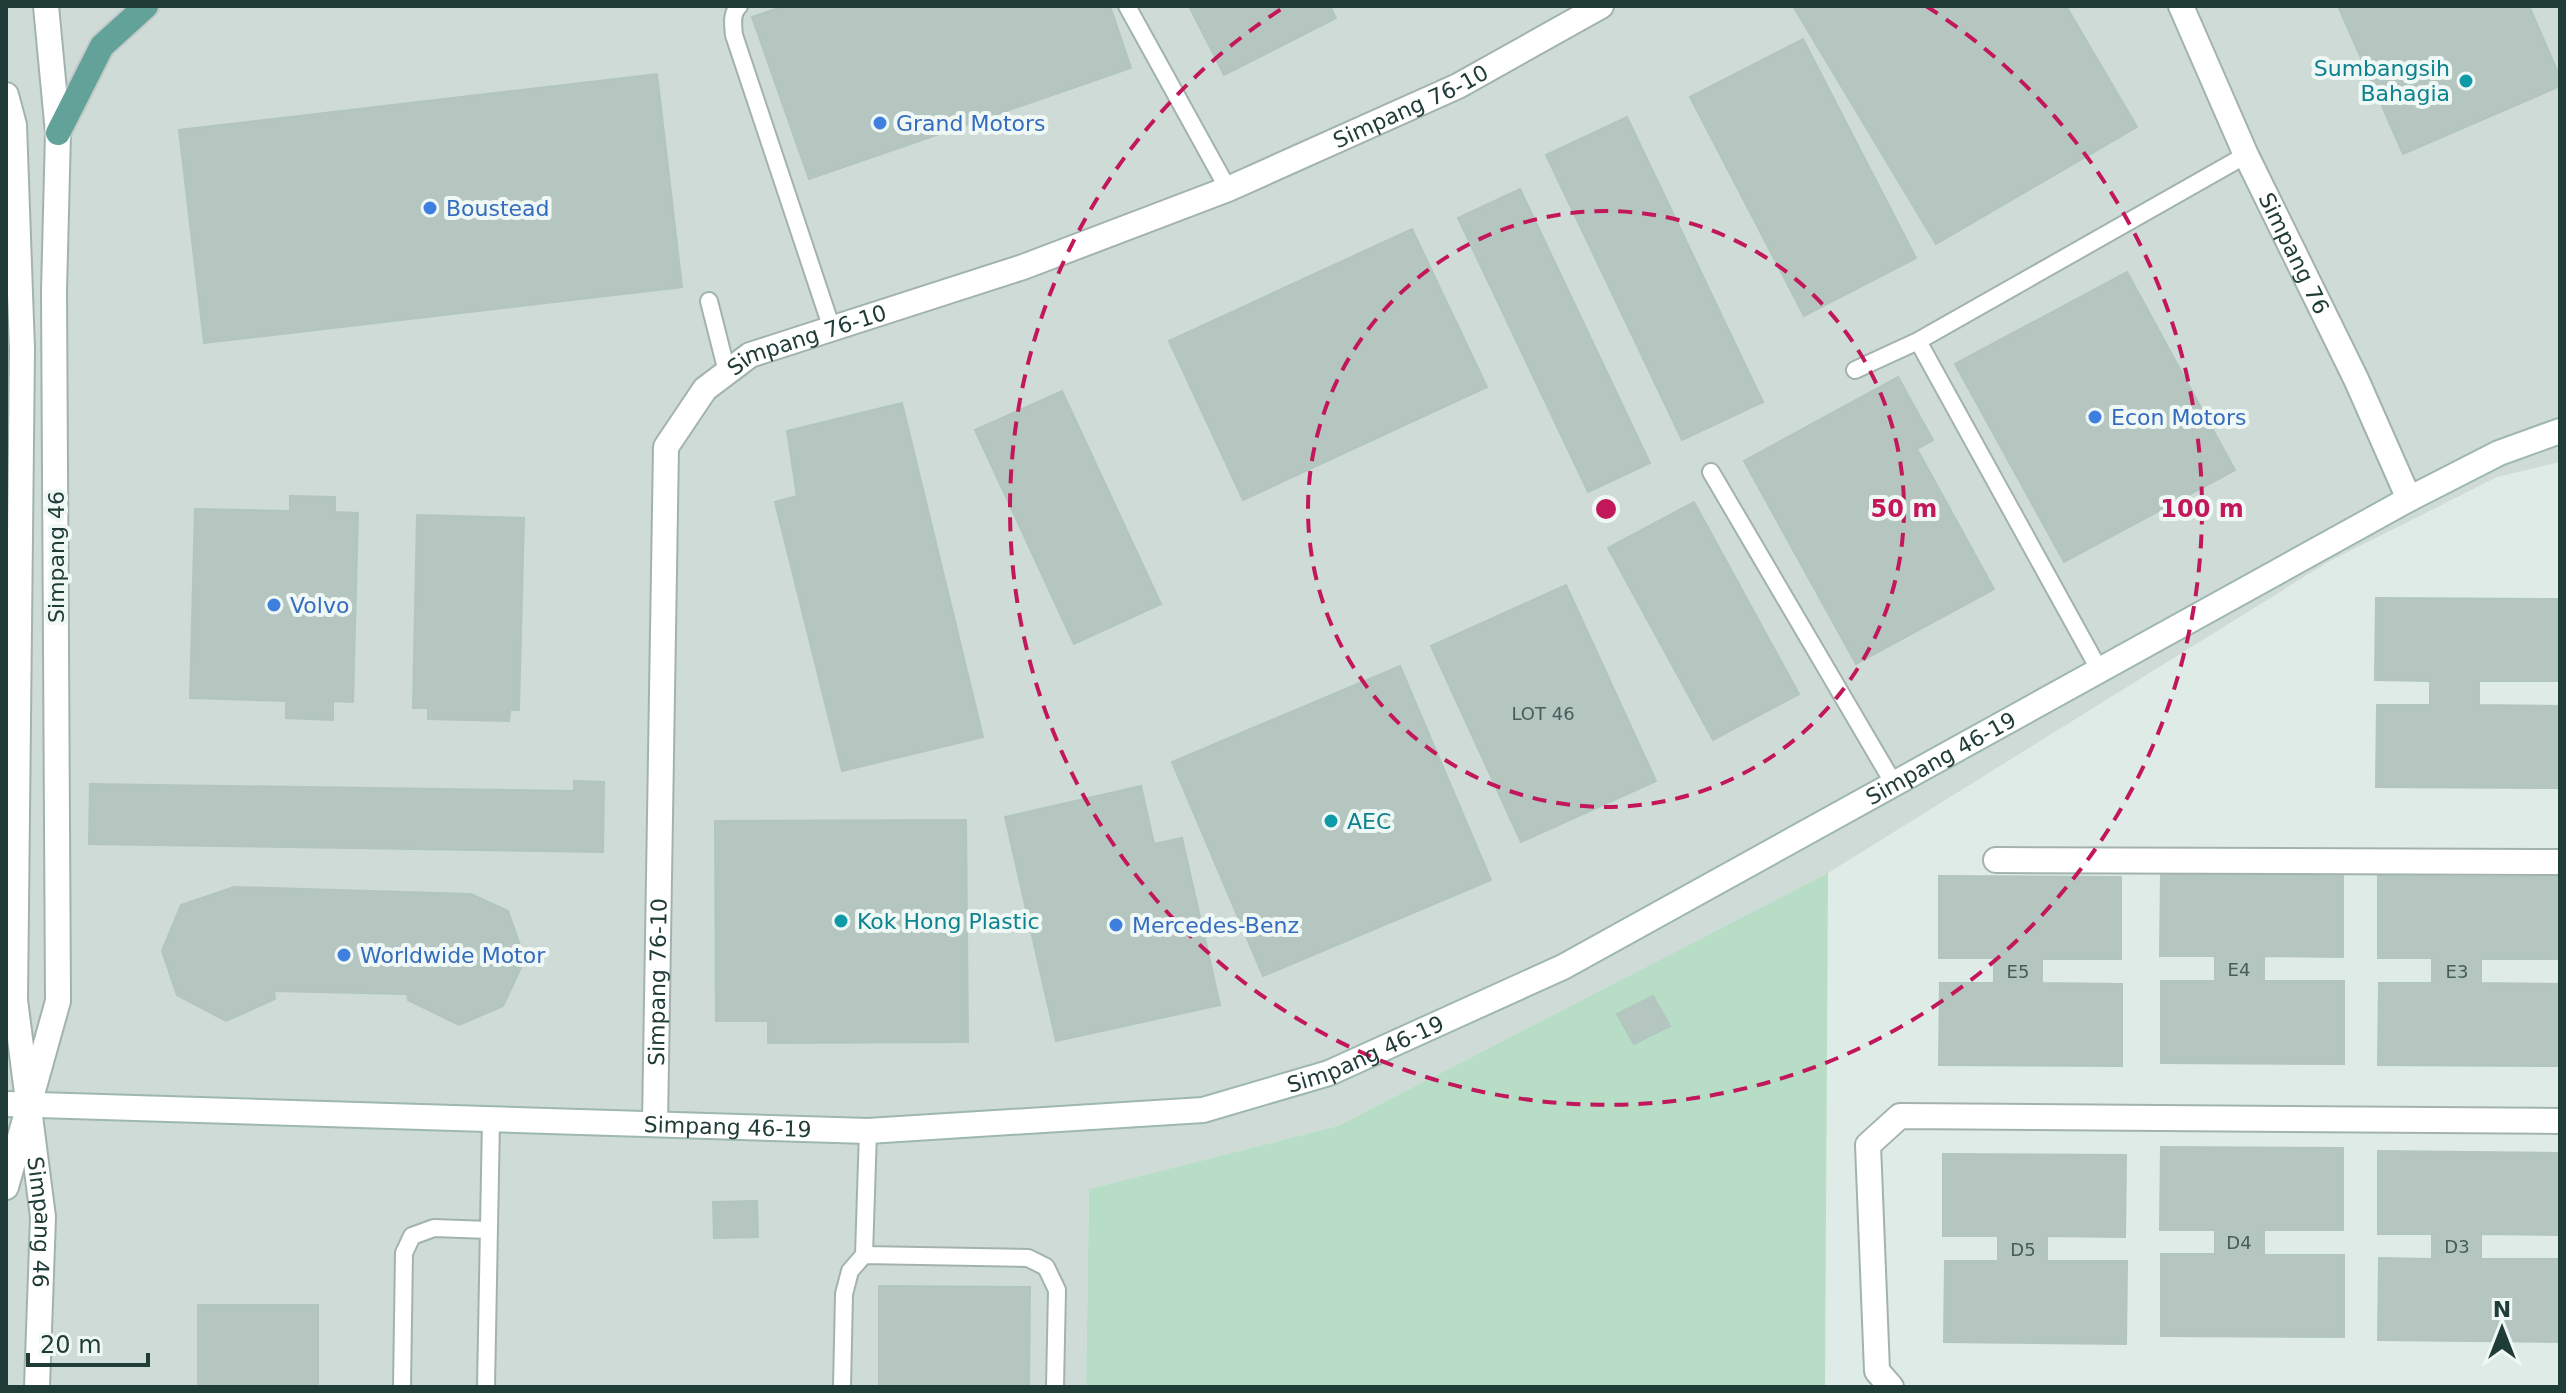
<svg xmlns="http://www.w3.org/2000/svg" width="2566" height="1393" viewBox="0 0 2566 1393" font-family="'DejaVu Sans',sans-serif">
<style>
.built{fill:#cedbd6}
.green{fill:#b7ddc6}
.building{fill:#b5c6c1;stroke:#b2c5bf;stroke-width:2}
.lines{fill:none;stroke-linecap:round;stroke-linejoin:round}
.lane-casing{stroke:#a2b3af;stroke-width:20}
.street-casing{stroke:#a2b3af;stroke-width:28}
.secondary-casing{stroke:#9eb7b1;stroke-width:28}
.primary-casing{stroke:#c1c8c7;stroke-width:28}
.lane{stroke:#fff;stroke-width:16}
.street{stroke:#fff;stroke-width:24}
.secondary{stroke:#fff;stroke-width:24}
.primary{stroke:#62a299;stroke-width:24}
.ring{fill:none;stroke:#c2185b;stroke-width:4;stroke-dasharray:14 10}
.culture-dot{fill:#0f9aa8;stroke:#f0f8f5;stroke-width:3}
.shop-dot{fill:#3f7fe0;stroke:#f0f8f5;stroke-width:3}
.labels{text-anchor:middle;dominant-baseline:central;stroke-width:8;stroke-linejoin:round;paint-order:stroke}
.number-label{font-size:18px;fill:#455e5a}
.culture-label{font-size:22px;fill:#0d838f;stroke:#f0f8f5;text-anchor:start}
.street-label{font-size:22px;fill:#203c37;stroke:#f0f8f5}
.shop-label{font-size:22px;fill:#366cbe;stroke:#f0f8f5;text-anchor:start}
.centre{fill:#c2185b;stroke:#f0f8f5;stroke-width:4}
.ring-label{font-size:24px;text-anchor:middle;font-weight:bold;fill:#c2185b;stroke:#f0f8f5;stroke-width:8;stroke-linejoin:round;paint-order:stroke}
</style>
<rect width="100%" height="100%" fill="#dfebe7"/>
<path class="built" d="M6 6H2560V462L2497 477 2328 562 1828 873 1338 1126 1089 1189 1086 1387H6Z"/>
<path class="green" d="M1828 873 1825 1387H1086L1089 1189 1338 1126Z"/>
<path class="building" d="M785 6H1110L1131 68 809 179 752 17Z
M1189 6H1330L1336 18 1224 75Z
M1793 6H2066L2137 127 1936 244Z
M2338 6H2529L2560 77V86L2403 154Z
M1803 39 1916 258 1804 316 1690 97Z
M657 74 682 287 204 343 179 130Z
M1627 117 1763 402 1682 440 1546 155Z
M1520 189 1650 463 1588 492 1458 218Z
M1412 229 1487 387 1243 500 1169 341Z
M2127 272 2235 470 2064 562 1955 364Z
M1898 377 1933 440 1917 449 1994 589 1856 664 1744 461Z
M1062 391 1161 604 1074 644 975 430Z
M902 403 983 737 842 771 775 502 797 496 787 431Z
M290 496 335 497V512L358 513 353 702 333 701V720L286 718V701L190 698 195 509 290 511Z
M1694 502 1799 694 1713 740 1608 548Z
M417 515 524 518 519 710H510L509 721 428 719V708H413Z
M1566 585 1656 781 1521 842 1431 646Z
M2376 598 2558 599 2557 681H2479V705L2559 706V788L2376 787 2377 705H2430V681L2375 680Z
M1400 666 1491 880 1263 976 1172 762Z
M574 781 604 782 603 852 89 844 90 784 574 791Z
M1141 786 1154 844 1182 838 1220 1005 1056 1041 1005 817Z
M966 820 968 1042 768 1043V1021H716L715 821Z
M2161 874H2343V957L2264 956V981H2344V1064L2161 1063V981H2215V956H2160Z
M1939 876 2121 877V959H2042V983L2122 984V1066L1939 1065 1940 983H1994V958H1939Z
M2378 876 2560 877V959H2481V983L2560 984V1066L2378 1065 2379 983H2432V958H2378Z
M234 887 471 894 508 911 525 959 503 1006 459 1025 408 1000 407 994 274 991 275 999 226 1021 177 995 162 951 181 905Z
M1653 996 1670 1026 1634 1044 1617 1014Z
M2161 1147 2343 1148V1230H2264V1255H2344V1337L2161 1336V1254H2215V1230H2160Z
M2378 1151 2560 1153V1235L2481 1234V1259H2560V1342L2378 1340 2379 1258 2432 1259V1234H2378Z
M1943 1154 2126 1155 2125 1237 2047 1236V1261H2127L2126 1344 1944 1342 1945 1261H1998V1236H1943Z
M757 1201 758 1237 714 1238 713 1202Z
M879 1286 1030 1287 1029 1387H879Z
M198 1305H318V1387H198Z"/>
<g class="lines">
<defs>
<path id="lane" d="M739 6C731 13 733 25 734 35L832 329
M1127 6 1228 189
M709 301 727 372
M1855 370 1918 341
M1711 472 1894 784
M2100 671 1918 341 2246 155
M864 1255 1028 1258 1046 1267 1057 1290 1055 1387
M402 1387 404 1253 412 1236 434 1228 489 1230
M486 1387 491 1120
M842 1387 844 1294 850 1271 864 1255 868 1131"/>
<g id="street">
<path id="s1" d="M2181 6 2246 155 2356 379 2409 499"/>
<path id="s2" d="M6 95 14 125 22 349 15 1000 43 1217 37 1387"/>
<path d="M1996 860 2560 862"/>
<path id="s3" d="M655 1124 666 447 705 389 750 355 1023 267 1228 189 1458 86 1601 6"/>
<path d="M6 1187 58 1001 54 291 58 133 46 6"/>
<path d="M1891 1387 1877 1371 1868 1145 1900 1116 2560 1121"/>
</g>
<g id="secondary">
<path id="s4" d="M6 1104 868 1131 1203 1110 1329 1073 1563 967 2409 499 2499 453 2560 431"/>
</g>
<path id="primary" d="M58 133 102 46 146 6"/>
</defs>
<use href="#lane" class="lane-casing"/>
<use href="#street" class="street-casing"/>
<use href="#secondary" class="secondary-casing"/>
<use href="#primary" class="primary-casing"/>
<use href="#lane" class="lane"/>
<use href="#street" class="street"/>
<use href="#secondary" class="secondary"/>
<use href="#primary" class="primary"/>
</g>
<g class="ring">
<circle cx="1606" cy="509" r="298"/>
<path d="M1926 6A596 596 0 1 1 1286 6"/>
</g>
<g class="culture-dot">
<circle cx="2466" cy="81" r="8"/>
<circle cx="1331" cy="821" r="8"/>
<circle cx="841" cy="921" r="8"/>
</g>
<g class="shop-dot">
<circle cx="880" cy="123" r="8"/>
<circle cx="430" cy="208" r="8"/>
<circle cx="2095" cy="417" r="8"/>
<circle cx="274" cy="605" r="8"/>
<circle cx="1116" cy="925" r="8"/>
<circle cx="344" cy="955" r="8"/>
</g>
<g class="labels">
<g class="number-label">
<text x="1543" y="713">LOT 46</text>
<text x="2239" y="969">E4</text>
<text x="2018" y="971">E5</text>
<text x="2457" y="971">E3</text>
<text x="2239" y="1242">D4</text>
<text x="2457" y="1246">D3</text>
<text x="2023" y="1249">D5</text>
</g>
<g class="culture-label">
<text x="2450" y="68" text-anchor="end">Sumbangsih<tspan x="2450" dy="25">Bahagia</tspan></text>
<text x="1347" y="821">AEC</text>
<text x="857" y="921">Kok Hong Plastic</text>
</g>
<g class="street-label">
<text stroke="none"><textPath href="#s3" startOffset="1510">Simpang 76-10</textPath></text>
<text stroke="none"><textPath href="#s1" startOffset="272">Simpang 76</textPath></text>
<text stroke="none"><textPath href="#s3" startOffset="862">Simpang 76-10</textPath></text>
<text transform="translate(56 557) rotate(-90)">Simpang 46</text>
<text stroke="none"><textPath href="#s4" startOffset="2018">Simpang 46-19</textPath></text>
<text stroke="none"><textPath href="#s3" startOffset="142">Simpang 76-10</textPath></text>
<text stroke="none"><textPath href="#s4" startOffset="1370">Simpang 46-19</textPath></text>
<text stroke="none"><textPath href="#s4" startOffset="722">Simpang 46-19</textPath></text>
<text stroke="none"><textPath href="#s2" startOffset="1130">Simpang 46</textPath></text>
</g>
<g class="shop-label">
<text x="896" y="123">Grand Motors</text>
<text x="446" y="208">Boustead</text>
<text x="2111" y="417">Econ Motors</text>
<text x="290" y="605">Volvo</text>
<text x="1132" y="925">Mercedes-Benz</text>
<text x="360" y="955">Worldwide Motor</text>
</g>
</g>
<circle cx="1606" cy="509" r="12" class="centre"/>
<g class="ring-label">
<text x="1904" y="517">50 m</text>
<text x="2202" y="517">100 m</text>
</g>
<rect width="2566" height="1393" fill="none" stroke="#203c37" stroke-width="16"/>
<g transform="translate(2502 1329)" stroke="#f0f8f5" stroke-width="6" paint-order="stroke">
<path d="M0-6L14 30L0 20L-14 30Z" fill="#203c37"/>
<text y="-12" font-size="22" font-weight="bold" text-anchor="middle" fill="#203c37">N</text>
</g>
<path d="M28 1353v12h120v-12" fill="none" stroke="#203c37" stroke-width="4"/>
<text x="40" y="1353" font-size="24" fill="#203c37" stroke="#f0f8f5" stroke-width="6" paint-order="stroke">20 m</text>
</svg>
